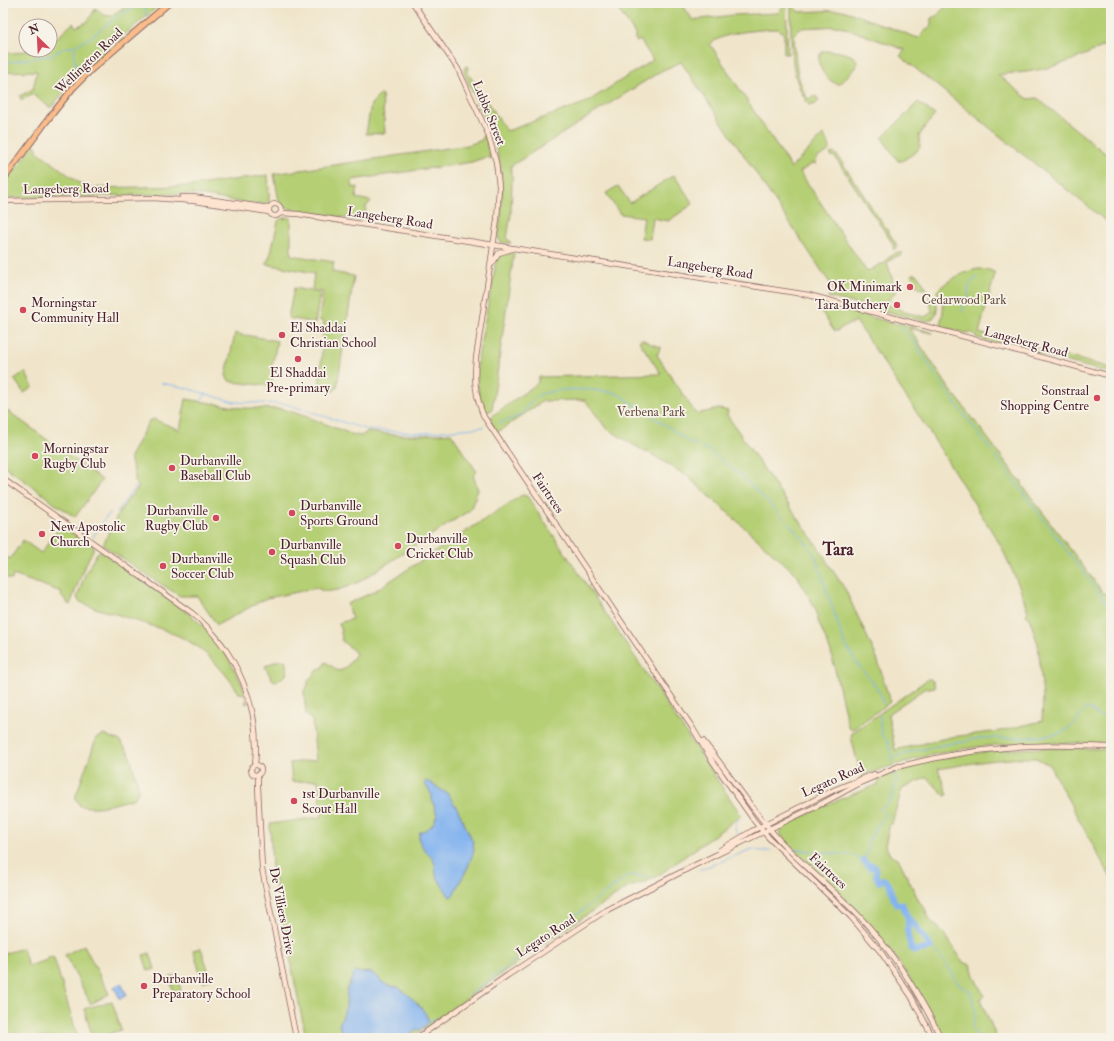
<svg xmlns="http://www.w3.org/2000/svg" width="1114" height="1041" viewBox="0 0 1114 1041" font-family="'IM FELL Double Pica',serif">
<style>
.green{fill:#b5cf75;stroke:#807750}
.water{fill:#84b4ef;stroke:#676a8d}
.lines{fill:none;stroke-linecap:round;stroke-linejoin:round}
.stream{stroke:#84b4ef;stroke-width:1}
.river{stroke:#84b4ef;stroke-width:6}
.secondary-casing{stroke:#846463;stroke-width:6}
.primary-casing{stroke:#846463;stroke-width:7}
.secondary{stroke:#fde4d0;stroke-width:4.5}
.primary{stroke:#f9bc8a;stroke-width:5}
.poi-dot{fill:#d1495b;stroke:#f7f3e8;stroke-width:1.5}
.labels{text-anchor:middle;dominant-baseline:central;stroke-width:3.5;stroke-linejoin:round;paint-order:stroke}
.street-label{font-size:13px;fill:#4a1f2b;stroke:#f7f3e8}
.poi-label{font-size:13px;fill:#4a1f2b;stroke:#f7f3e8;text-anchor:start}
.park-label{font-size:13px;fill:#654b3e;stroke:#f7f3e8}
.district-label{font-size:17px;font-weight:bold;fill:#4a1f2b;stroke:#f7f3e8}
</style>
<rect width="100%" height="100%" fill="#f7f3e8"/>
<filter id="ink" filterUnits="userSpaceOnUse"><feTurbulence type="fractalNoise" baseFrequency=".025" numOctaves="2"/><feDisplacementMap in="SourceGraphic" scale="8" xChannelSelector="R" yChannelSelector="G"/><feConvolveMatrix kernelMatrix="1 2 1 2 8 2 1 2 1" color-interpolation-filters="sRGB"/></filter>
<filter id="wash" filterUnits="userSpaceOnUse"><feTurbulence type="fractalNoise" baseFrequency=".012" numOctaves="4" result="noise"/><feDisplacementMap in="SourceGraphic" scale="16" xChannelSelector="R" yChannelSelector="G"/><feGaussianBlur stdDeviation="0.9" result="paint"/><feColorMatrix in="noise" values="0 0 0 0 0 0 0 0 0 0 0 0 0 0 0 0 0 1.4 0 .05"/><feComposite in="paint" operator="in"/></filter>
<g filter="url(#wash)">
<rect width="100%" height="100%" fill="#f0e5ca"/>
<path class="green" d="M131 3H162C124 36 81 67 51 108L32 94 21 100 20 96 33 89 37 71 3 72V53H14L31 50H50V42L57 38 73 23 76 27 87 22 96 8 103 15 110 16Z
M614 3H681L693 20 733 15 778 13 783 7V4H786L788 54H784V34L778 29C757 30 727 31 710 44L791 168 823 135C834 151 832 149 817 158L816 164 813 163 800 172 867 272 880 264H884L887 259 897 252 903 253 901 256H897L887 262 896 291 889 300 888 305 898 308 905 312 925 317 932 312 929 296C941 300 939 319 927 321 927 321 921 320 920 320L828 297 834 289 681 62 661 71 511 166V175L513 177 512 178 511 214 507 238 511 243H503L499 240 498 236C503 205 504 171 494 141 486 118 474 96 464 73V69L466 66 468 67 467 72 507 131 587 102 653 60 640 40 637 42 635 39V34Z
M791 3H793L794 7 799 12 843 10 918 38 931 25V18L936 16 949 3H1111V42C1084 57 1056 68 1026 72 1017 73 1007 73 998 75L1027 98 1029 99 1037 98 1111 158V225L900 56 905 50 840 26 800 28 794 34C795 55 796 82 808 99L816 96 819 101 814 105H809C788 77 791 36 791 3Z
M824 51C831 51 858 52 857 63 857 68 843 80 839 84 827 84 810 58 824 51Z
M381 94 382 95 385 133 366 134 371 104Z
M918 102 935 115 924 128 923 130 919 136 920 147 916 152 902 161H898L882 138Z
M483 135H485L491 159 486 157 472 162 352 180 353 188 358 187 356 198 371 201 366 207 365 217 360 220 294 210 285 207 279 201 274 174 468 145 482 140Z
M34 145 37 147V151L79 183 91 188 190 186 268 175 269 194V203L266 204 253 203 251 204 199 195 184 194 13 198H8L3 195V187L4 185Z
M833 153 837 155 895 242 897 246 894 250 893 247V244L835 157 831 156 830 154Z
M674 175 693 204 668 221 653 218 650 239 641 238 644 217 620 214 606 193 618 186 630 203Z
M285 217 291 218V255L334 262 332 272 354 276 337 388 334 391 319 390 324 322 319 320 323 292 312 290 314 273 266 264 271 253 278 221 281 218 285 219Z
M514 253 492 410 487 412C478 407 477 378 477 369 481 332 491 296 496 260H497C501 251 507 255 514 253Z
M978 269 989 270 994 272 995 274 979 333 1111 368V373L977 338C975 333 970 332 965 333L942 327C939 320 944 314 943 307 942 301 937 297 937 291 946 281 964 271 978 269Z
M913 274H915L918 275 926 288 927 290 926 292 923 288 921 289 916 285 917 284 913 281 914 279 911 276Z
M294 288 320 293 315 323 288 318Z
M820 302 834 305 842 309 896 324 899 323 933 333 909 328 955 397 956 396 973 420H974L1019 480 1022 481V485L1104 594 1107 592 1111 597V744C1073 743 1036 742 998 745 952 748 907 760 864 775L860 772 851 737 852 733 928 679H930L933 681 935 687 924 689 888 714 895 750 951 737 1000 731 1042 721 1043 697 1038 644 1030 620 1026 614 1028 612 1020 588 1001 546 932 436 856 321 851 324H848L837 331H834L818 306V303Z
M235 333 245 336 246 335 277 341 271 372 274 373 271 386 232 382 228 380 226 375Z
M642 339 651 344 661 347 657 355 696 414 719 409 728 411 727 415 779 491 823 554 827 562 845 589 877 658 890 702 853 729H850L848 726 831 652 818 621 816 610 796 574 687 476 648 452 647 453 606 428 585 400 543 401 498 432C495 427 488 421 492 416L535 385 538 382 539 377 661 374 639 341Z
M25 372 33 387 24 393 14 379Z
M186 399 242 408 283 409 305 416 351 434 361 436 367 432 397 435H423L451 433 477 472 473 475 478 490 470 510 359 582C350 586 333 593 323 591 321 590 319 589 317 588L267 598 217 625 197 596H180L139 570 103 545C113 524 122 503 139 487L135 483V477L130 457 149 421 153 419 180 430Z
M8 411 102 480 75 517 57 505H56L44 495 3 465V413Z
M522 495 527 496 741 815V816L659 875 643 883 629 887 526 955 523 959 411 1038H306L272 868 270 824 322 817 318 780 292 782 290 763 316 760 312 720 306 715 304 691 308 685V681L319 668 321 669 326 662 338 671 345 669 356 654 354 652V651L341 640 342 638 339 623 352 619 347 604 373 592Z
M62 524 92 544 94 548 83 570 70 605 68 604 66 600 61 596 62 592 13 575 12 580 3 577V555L10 559 23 540 41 553Z
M100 551 103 552 189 614 208 630 223 648 242 684 248 703 246 704 245 702 247 700 245 694 239 693C225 672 208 652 185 639 165 629 141 623 119 615 106 611 91 608 79 601L77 598 85 574 97 553Z
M285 660 287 670 286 675 277 681 273 680 271 678 265 666 276 661Z
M103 735 119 740 129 753 139 789 135 798C117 803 100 810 80 806L75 798 96 739Z
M1038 748 1111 749V878L1049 765 1036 758H1021L987 761 961 765 938 769 948 795 945 796 927 777 902 789 892 823 890 824 885 845 890 855 898 858 920 903 924 907 930 920 944 933 963 962 971 965C974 977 978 986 985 996L980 999 997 1038H943C920 991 892 948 856 910 832 884 806 862 782 837L780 831 786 825 833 802 879 784 878 779 890 773 892 774 898 772V769C943 755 991 750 1038 748Z
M84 945 109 994 91 1004 65 955Z
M23 948 28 966 47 960 49 957 54 958 77 1035 76 1036V1038H3V954Z
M201 948 211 979 203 982 193 950Z
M150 953 155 969 148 971 143 955Z
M177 975 181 991 174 993 169 978Z
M112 1001 121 1030 96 1038H93L84 1009Z"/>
<path class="water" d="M427 781 448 794 457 808 473 842 474 850 468 867 453 895 451 897 449 896C445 889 439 882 436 874 435 870 436 865 434 862 429 852 415 844 420 832 431 828 433 826 437 815L432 799V795L424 783Z
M355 972C362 974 366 971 372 973 377 975 378 978 382 982 386 985 393 987 398 987 410 997 425 1007 429 1022L420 1030 418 1029 405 1038H338L341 1030 339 1026 340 1022 343 1016 346 1006 347 989 354 973Z
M121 983 127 995 120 999 114 987Z"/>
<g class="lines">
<path class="stream" d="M145 5V16
M75 48 74 57 77 69
M3 63 46 56 52 55 64 48 75 46 91 37 121 13 129 11 131 8 143 7 147 3
M961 312 968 298 969 284 978 277
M900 326 913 340 941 384 1111 609
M161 383 182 387 234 402 286 404 368 430 422 433 484 427
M202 400 206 394
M499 423C505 421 514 419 519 415 526 411 529 402 536 397 552 386 600 389 618 394L670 428 690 443 707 449 740 475 768 502 805 541 815 556 844 642 855 661 874 684 882 697 883 704
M117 512 129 495 137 486
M93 537 106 517 110 514
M85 545 87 544
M881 715 880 726 882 735 888 741 893 763
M892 758 913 751 953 743 965 742 969 740 980 738H1023L1058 734 1066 730 1076 722 1086 708H1088L1099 716 1107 717 1111 713
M737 833C733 829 736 824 738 819
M796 849 817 852 852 855 863 860C866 857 868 851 868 846 868 844 867 842 867 840L872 837 874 830 884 817 885 814 880 809 890 801 892 797 897 780 894 773
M697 871 752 849 760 851H772
M931 948 944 960 959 985 970 991C973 1000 976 1008 975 1017 974 1021 971 1024 972 1029 974 1033 978 1036 981 1038
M469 995C522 955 576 916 629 875L650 877
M429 1021 434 1019"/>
<path class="river" d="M863 860 870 868 871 865C880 868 875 870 876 876 876 877 879 881 879 882L883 879C893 883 891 897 896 904H902L908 918V936L911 948 915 951 931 948C928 942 924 939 921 934 917 927 914 923 908 918"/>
</g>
</g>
<g filter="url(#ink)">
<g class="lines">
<defs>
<path id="secondary" d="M413 3 458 69 488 134 496 162 499 186 497 220 476 358C474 380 475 396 484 417L692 727 711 759 755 822 768 837 851 917 880 951 911 996 933 1038
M182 197H193L269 208
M3 201 153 198 194 201 269 212
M269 210a6 6 0 1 1 12 0a6 6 0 1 1-12 0Z
M281 213 298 214 809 295 1111 376
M492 264 499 253 512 249
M3 479 192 613C237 650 261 707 255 765
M703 741C730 774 752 811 781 842 806 868 835 891 860 917 893 952 920 995 941 1038
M251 770a5 5 0 1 1 10 0a5 5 0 1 1-10 0Z
M897 767C932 758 968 751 1004 748 1040 744 1076 746 1111 747
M258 774V786L262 869 296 1038
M720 850 752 831 836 789 874 774
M417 1038 508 975 605 911 695 865 821 804 860 783 899 766"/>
<path id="primary" d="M3 180 49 118 73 88 92 69 169 3"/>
</defs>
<use href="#secondary" class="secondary-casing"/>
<use href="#primary" class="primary-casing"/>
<use href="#secondary" class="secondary"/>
<use href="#primary" class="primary"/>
</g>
</g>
<g class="poi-dot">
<circle cx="910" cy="287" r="4"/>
<circle cx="897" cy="305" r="4"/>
<circle cx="23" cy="310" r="4"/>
<circle cx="282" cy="335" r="4"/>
<circle cx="298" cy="359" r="4"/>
<circle cx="1097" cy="398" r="4"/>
<circle cx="35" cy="456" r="4"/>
<circle cx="172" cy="468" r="4"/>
<circle cx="292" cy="513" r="4"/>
<circle cx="216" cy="518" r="4"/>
<circle cx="42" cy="534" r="4"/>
<circle cx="398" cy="546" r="4"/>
<circle cx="272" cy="552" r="4"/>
<circle cx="163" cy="566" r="4"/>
<circle cx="294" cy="801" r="4"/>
<circle cx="144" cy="986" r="4"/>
</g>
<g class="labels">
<g class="street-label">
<text transform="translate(89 61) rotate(-44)">Wellington Road</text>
<text transform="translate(489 113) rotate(68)">Lubbe Street</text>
<text transform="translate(66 189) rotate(-1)">Langeberg Road</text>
<text transform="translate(390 218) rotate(9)">Langeberg Road</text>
<text transform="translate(710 268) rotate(9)">Langeberg Road</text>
<text transform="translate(1026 342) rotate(15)">Langeberg Road</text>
<text transform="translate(548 493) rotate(56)">Fairtrees</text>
<text transform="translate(833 780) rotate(-24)">Legato Road</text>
<text transform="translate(828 871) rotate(43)">Fairtrees</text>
<text transform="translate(282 911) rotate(79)">De Villiers Drive</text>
<text transform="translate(546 936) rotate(-33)">Legato Road</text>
</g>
<g class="poi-label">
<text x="902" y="287" text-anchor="end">OK Minimark</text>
<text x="31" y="303">Morningstar<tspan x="31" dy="15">Community Hall</tspan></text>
<text x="889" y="305" text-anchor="end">Tara Butchery</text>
<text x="290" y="328">El Shaddai<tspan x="290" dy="15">Christian School</tspan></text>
<text x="298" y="373" text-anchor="middle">El Shaddai<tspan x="298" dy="15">Pre-primary</tspan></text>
<text x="1089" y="391" text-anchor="end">Sonstraal<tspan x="1089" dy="15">Shopping Centre</tspan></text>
<text x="43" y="449">Morningstar<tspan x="43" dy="15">Rugby Club</tspan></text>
<text x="180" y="461">Durbanville<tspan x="180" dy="15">Baseball Club</tspan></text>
<text x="300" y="506">Durbanville<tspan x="300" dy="15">Sports Ground</tspan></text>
<text x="208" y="511" text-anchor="end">Durbanville<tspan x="208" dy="15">Rugby Club</tspan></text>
<text x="50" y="527">New Apostolic<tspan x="50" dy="15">Church</tspan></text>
<text x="406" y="539">Durbanville<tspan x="406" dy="15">Cricket Club</tspan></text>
<text x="280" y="545">Durbanville<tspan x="280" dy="15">Squash Club</tspan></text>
<text x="171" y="559">Durbanville<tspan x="171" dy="15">Soccer Club</tspan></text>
<text x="302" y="794">1st Durbanville<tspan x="302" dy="15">Scout Hall</tspan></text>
<text x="152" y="979">Durbanville<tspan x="152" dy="15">Preparatory School</tspan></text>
</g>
<g class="park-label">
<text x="964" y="300">Cedarwood Park</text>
<text x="651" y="412">Verbena Park</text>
</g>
<g class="district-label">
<text x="838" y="549">Tara</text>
</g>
</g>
<rect width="1114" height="1041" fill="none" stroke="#f7f3e8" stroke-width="16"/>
<g transform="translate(38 38) rotate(336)"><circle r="19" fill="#f7f3e8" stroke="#b29e9c"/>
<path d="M0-3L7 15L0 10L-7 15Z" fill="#d1495b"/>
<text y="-6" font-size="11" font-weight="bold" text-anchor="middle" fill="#4a1f2b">N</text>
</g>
</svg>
